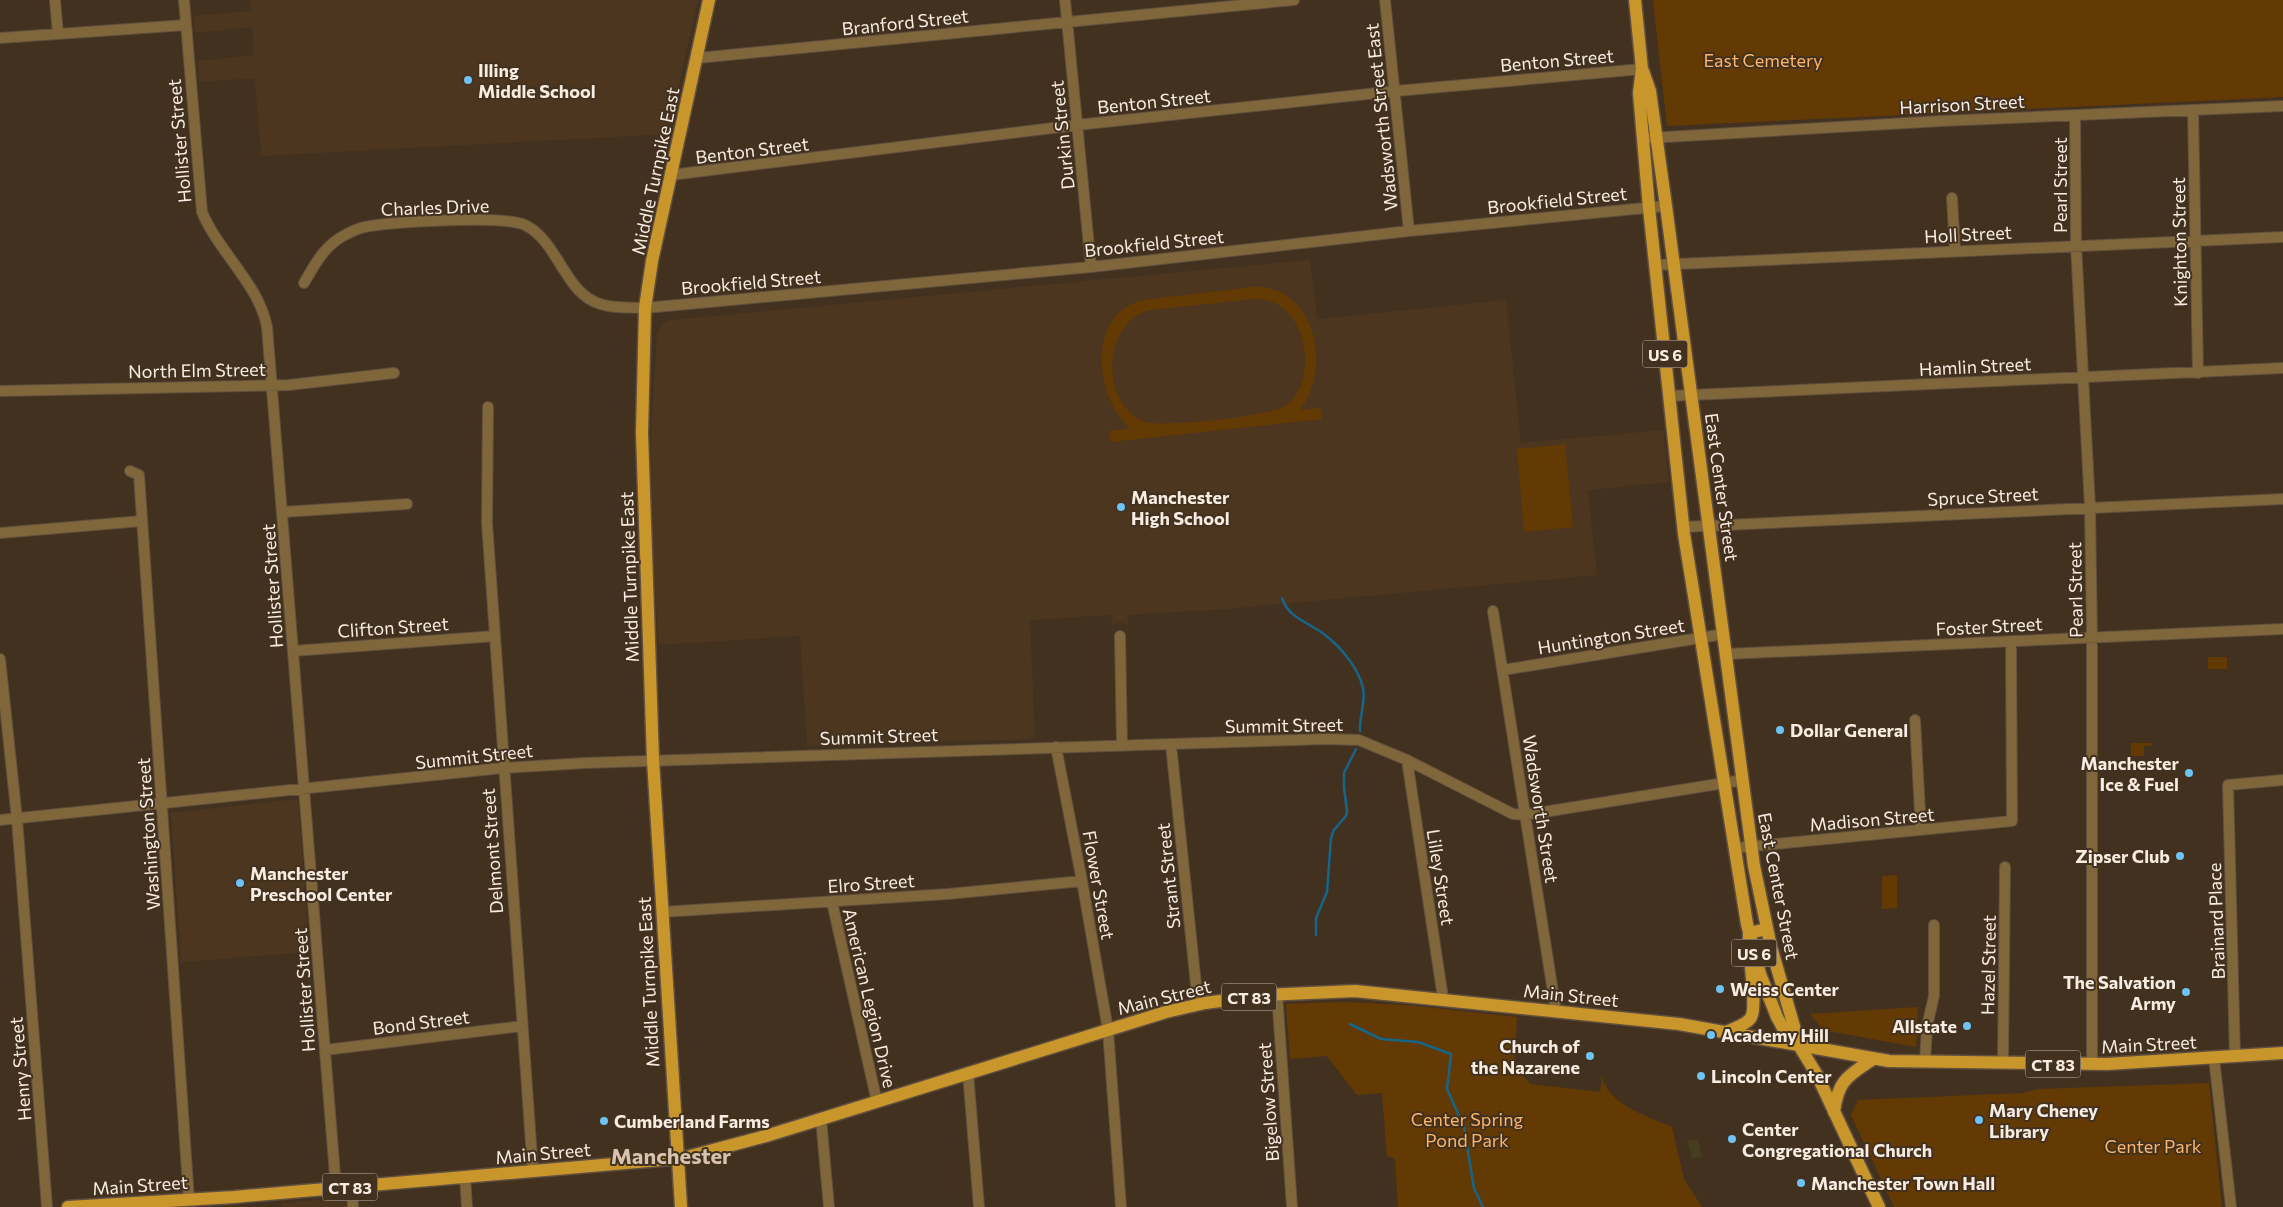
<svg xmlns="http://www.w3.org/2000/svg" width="2283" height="1207" viewBox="0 0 2283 1207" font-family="Commissioner,sans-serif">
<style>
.built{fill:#4c361f}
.green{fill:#633a03;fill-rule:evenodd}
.sand{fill:#453d1d}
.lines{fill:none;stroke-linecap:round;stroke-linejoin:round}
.stream{stroke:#16658b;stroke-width:2.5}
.minor-casing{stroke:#604f3f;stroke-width:12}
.major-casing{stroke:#604f3f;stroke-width:15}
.minor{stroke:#80673b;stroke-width:10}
.major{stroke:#c9962c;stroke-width:12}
.poi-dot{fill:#6fc2f4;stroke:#433120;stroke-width:2}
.labels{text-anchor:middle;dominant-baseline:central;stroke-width:4;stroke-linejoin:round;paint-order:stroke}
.shield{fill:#433120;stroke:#c1b4a7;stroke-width:1}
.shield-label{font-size:16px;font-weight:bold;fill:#f7ece1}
.street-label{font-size:18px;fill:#f7ece1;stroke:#433120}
.park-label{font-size:18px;fill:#fdb56a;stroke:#433120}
.poi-label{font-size:18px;font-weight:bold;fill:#f7ece1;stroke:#433120;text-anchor:start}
.district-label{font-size:22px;font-weight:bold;fill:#d9c3ae;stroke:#433120}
</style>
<rect width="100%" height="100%" fill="#433120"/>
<path class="built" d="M250 0H698L668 134 261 156 255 78 199 82 198 61 254 55 252 27 195 33 194 16 251 11Z
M1310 260 1317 319 1506 300 1521 443 1663 430 1669 482 1588 490 1597 575 1227 609 1128 615V625L1120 622 1112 625 1111 615 1030 620 1035 739 807 746 800 636 659 645 653 566 651 433 657 334 665 322 671 320Z
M298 799 309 952 181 962 171 813Z
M348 1198 349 1207H281V1203Z"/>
<path class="green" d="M1653 0H2283V97L1667 126Z
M1252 287C1315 283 1333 368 1300 410L1320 408 1322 419 1111 442 1109 431 1130 428C1094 397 1086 314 1143 300ZM1254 299C1286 298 1304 327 1305 357 1306 374 1301 394 1287 405 1274 416 1158 429 1142 421 1099 400 1103 320 1151 310Z
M1565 444 1573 527 1524 532 1517 449Z
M2208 657H2227V669H2208Z
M2131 743H2152V746H2144V756H2131Z
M1897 875V908L1882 909V876Z
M1343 1002 1406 1005 1517 1017 1514 1067 1531 1084 1600 1092 1602 1076C1608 1105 1649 1117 1672 1127L1684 1179 1702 1207H1398L1395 1159 1387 1156 1382 1093 1357 1095 1327 1056 1290 1059 1286 1004Z
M1918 1007 1916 1047 1823 1030 1810 1014Z
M2209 1083 2222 1207H1894L1851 1115 1858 1100 2022 1093 2039 1089Z"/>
<path class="sand" d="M1698 1139 1702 1157 1692 1159 1687 1140Z"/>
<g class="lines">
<path class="stream" d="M1282 598C1289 619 1309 622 1325 635 1341 647 1359 669 1363 688 1366 702 1359 717 1360 731
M1316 935V918L1327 892 1331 838 1334 830 1346 816 1347 811 1344 788V773L1356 749
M1350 1024 1381 1039 1418 1042 1451 1054 1447 1089 1464 1127 1474 1188 1483 1207"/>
<defs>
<path id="minor" d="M55 0 58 34
M184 0 202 212C219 253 259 284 267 327L336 1188
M1065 0 1091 267
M1385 0 1409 231
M0 38 186 25
M698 58 1294 0
M2193 110 2198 373
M2075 115 2076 245 2090 507 2092 638V1064
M1649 138 1941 121 2283 106
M671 175 1077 125 1396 91 1642 69
M1952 198 1955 251
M1655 265 2283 237
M304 283C315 264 325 245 345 235 352 231 362 227 370 226 397 222 503 215 525 225 556 240 564 287 593 301 608 309 628 307 645 308L1091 267 1409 231 1666 206
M0 391 289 385 394 373
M1669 396 2283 368
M488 407 487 523 533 1172
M130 471 139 475 189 1200
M283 512 407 504
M1684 527 2283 499
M0 533 142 521
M1493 611 1556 1011
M1120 636 1122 746
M293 651 495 636
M1727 654 2283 629
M0 659 17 819 47 1207
M1503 670 1724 634
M1915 720 1921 830
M1171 745 1198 1004
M1056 747 1082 881 1108 1030 1121 1207
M1407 760 1443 998
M0 820 503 768 585 763 1327 739 1359 740 1407 760 1513 814 1525 815 1743 780
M1734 848 2012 821 2011 641
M832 902 877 1102
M662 912 948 894 1082 881
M1277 994 1292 1207
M325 1050 522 1026
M2235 1057 2228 785 2283 780
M2214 1058 2231 1207
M1925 1062 1927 1026 1934 996V925
M2003 1063 2005 867
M968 1073 979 1207
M821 1119 829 1207
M465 1177 467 1207
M352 1187 353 1207"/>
<path id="major" d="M1635 0 1642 69 1639 93 1649 208 1684 534 1747 924 1760 974 1777 1017 1784 1030 1800 1047 1817 1075 1879 1207
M1643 71 1650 91 1666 206 1754 866 1771 947 1800 1047
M1726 1032C1733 1029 1745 1025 1750 1019 1759 1009 1747 951 1749 933L1767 929
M1834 1112C1838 1080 1848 1076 1873 1059
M68 1207 234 1197 683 1158 766 1136 1166 1012 1205 1003 1266 995 1355 991 1679 1024 1889 1061 2107 1064 2283 1053
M681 1207 653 760 642 433 645 308 652 261 709 0"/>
</defs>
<use href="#minor" class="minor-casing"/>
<use href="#major" class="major-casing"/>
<use href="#minor" class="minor"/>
<use href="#major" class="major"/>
</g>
<g class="poi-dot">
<circle cx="468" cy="80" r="5"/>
<circle cx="1121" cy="507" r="5"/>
<circle cx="1780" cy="730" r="5"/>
<circle cx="2189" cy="773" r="5"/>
<circle cx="2180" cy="856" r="5"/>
<circle cx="240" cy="883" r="5"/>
<circle cx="1720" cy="989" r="5"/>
<circle cx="2186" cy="992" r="5"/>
<circle cx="1967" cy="1026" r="5"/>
<circle cx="1711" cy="1035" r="5"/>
<circle cx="1590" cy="1056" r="5"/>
<circle cx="1701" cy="1076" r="5"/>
<circle cx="1979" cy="1120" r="5"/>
<circle cx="604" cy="1121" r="5"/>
<circle cx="1732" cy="1139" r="5"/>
<circle cx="1801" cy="1183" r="5"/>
</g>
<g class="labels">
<g class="shield">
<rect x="1642.5" y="340.5" width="45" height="27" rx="4"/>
<rect x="1731.5" y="939.5" width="45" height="27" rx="4"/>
<rect x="1221.5" y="983.5" width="55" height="27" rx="4"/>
<rect x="2025.5" y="1050.5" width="55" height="27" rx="4"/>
<rect x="322.5" y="1173.5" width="55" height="27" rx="4"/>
</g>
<g class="shield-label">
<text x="1665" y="354">US 6</text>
<text x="1754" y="953">US 6</text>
<text x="1249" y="997">CT 83</text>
<text x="2053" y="1064">CT 83</text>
<text x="350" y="1187">CT 83</text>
</g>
<g class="street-label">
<text transform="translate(905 22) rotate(-6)">Branford Street</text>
<text transform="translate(1557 60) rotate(-5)">Benton Street</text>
<text transform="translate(1154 101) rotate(-6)">Benton Street</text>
<text transform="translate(1962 104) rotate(-3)">Harrison Street</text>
<text transform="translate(1381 117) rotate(-96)">Wadsworth Street East</text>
<text transform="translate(1062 135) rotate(-96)">Durkin Street</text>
<text transform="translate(179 141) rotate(-95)">Hollister Street</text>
<text transform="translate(752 150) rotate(-7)">Benton Street</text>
<text transform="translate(655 171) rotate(-78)">Middle Turnpike East</text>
<text transform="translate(2060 185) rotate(-90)">Pearl Street</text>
<text transform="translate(1557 200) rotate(-6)">Brookfield Street</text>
<text transform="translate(435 207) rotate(-2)">Charles Drive</text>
<text transform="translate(1968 234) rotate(-3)">Holl Street</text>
<text transform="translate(2179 242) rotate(-91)">Knighton Street</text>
<text transform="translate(1154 243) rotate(-6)">Brookfield Street</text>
<text transform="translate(751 282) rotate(-5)">Brookfield Street</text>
<text transform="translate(1975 366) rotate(-3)">Hamlin Street</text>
<text transform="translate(197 370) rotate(-1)">North Elm Street</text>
<text transform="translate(1722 487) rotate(82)">East Center Street</text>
<text transform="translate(1983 496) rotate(-3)">Spruce Street</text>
<text transform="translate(629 577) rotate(-92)">Middle Turnpike East</text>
<text transform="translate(272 586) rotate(-94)">Hollister Street</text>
<text transform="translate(2075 590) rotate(-91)">Pearl Street</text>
<text transform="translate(1989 626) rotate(-3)">Foster Street</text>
<text transform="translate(393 627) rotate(-4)">Clifton Street</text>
<text transform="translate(1611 636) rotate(-9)">Huntington Street</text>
<text transform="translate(1284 725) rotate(-1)">Summit Street</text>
<text transform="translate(879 736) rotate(-2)">Summit Street</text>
<text transform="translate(474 756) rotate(-6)">Summit Street</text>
<text transform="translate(1541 809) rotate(81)">Wadsworth Street</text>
<text transform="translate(1872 819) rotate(-5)">Madison Street</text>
<text transform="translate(148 834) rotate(-94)">Washington Street</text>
<text transform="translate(492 851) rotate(-94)">Delmont Street</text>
<text transform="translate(1168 876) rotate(-96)">Strant Street</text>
<text transform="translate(1441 877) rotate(81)">Lilley Street</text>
<text transform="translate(871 883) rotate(-4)">Elro Street</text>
<text transform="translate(1099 885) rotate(80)">Flower Street</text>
<text transform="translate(1779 886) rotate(79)">East Center Street</text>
<text transform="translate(2216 921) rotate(-92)">Brainard Place</text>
<text transform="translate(1988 965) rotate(-89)">Hazel Street</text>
<text transform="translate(648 982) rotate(-93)">Middle Turnpike East</text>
<text transform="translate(304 990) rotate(-94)">Hollister Street</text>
<text transform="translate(1571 995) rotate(6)">Main Street</text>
<text transform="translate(1164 997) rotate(-14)">Main Street</text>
<text transform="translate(870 998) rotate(77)">American Legion Drive</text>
<text transform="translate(421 1022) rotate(-7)">Bond Street</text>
<text transform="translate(2149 1044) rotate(-3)">Main Street</text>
<text transform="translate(20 1069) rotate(-95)">Henry Street</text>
<text transform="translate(1268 1102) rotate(-94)">Bigelow Street</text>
<text transform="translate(543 1153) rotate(-5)">Main Street</text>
<text transform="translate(140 1185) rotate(-4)">Main Street</text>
</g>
<g class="park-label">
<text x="1763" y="60">East Cemetery</text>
<text x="1467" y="1119">Center Spring<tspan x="1467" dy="21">Pond Park</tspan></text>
<text x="2153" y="1146">Center Park</text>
</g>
<g class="poi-label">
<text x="478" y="70">Illing<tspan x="478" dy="21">Middle School</tspan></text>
<text x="1131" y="497">Manchester<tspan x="1131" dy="21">High School</tspan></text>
<text x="1790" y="730">Dollar General</text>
<text x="2179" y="763" text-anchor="end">Manchester<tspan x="2179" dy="21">Ice &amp; Fuel</tspan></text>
<text x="2170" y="856" text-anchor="end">Zipser Club</text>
<text x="250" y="873">Manchester<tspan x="250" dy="21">Preschool Center</tspan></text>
<text x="2176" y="982" text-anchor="end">The Salvation<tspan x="2176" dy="21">Army</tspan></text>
<text x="1730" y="989">Weiss Center</text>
<text x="1957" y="1026" text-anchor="end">Allstate</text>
<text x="1721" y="1035">Academy Hill</text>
<text x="1580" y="1046" text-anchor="end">Church of<tspan x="1580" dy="21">the Nazarene</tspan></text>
<text x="1711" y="1076">Lincoln Center</text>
<text x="1989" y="1110">Mary Cheney<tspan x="1989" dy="21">Library</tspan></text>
<text x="614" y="1121">Cumberland Farms</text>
<text x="1742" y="1129">Center<tspan x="1742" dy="21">Congregational Church</tspan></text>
<text x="1811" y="1183">Manchester Town Hall</text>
</g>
<g class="district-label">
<text x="671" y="1155">Manchester</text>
</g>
</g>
</svg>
